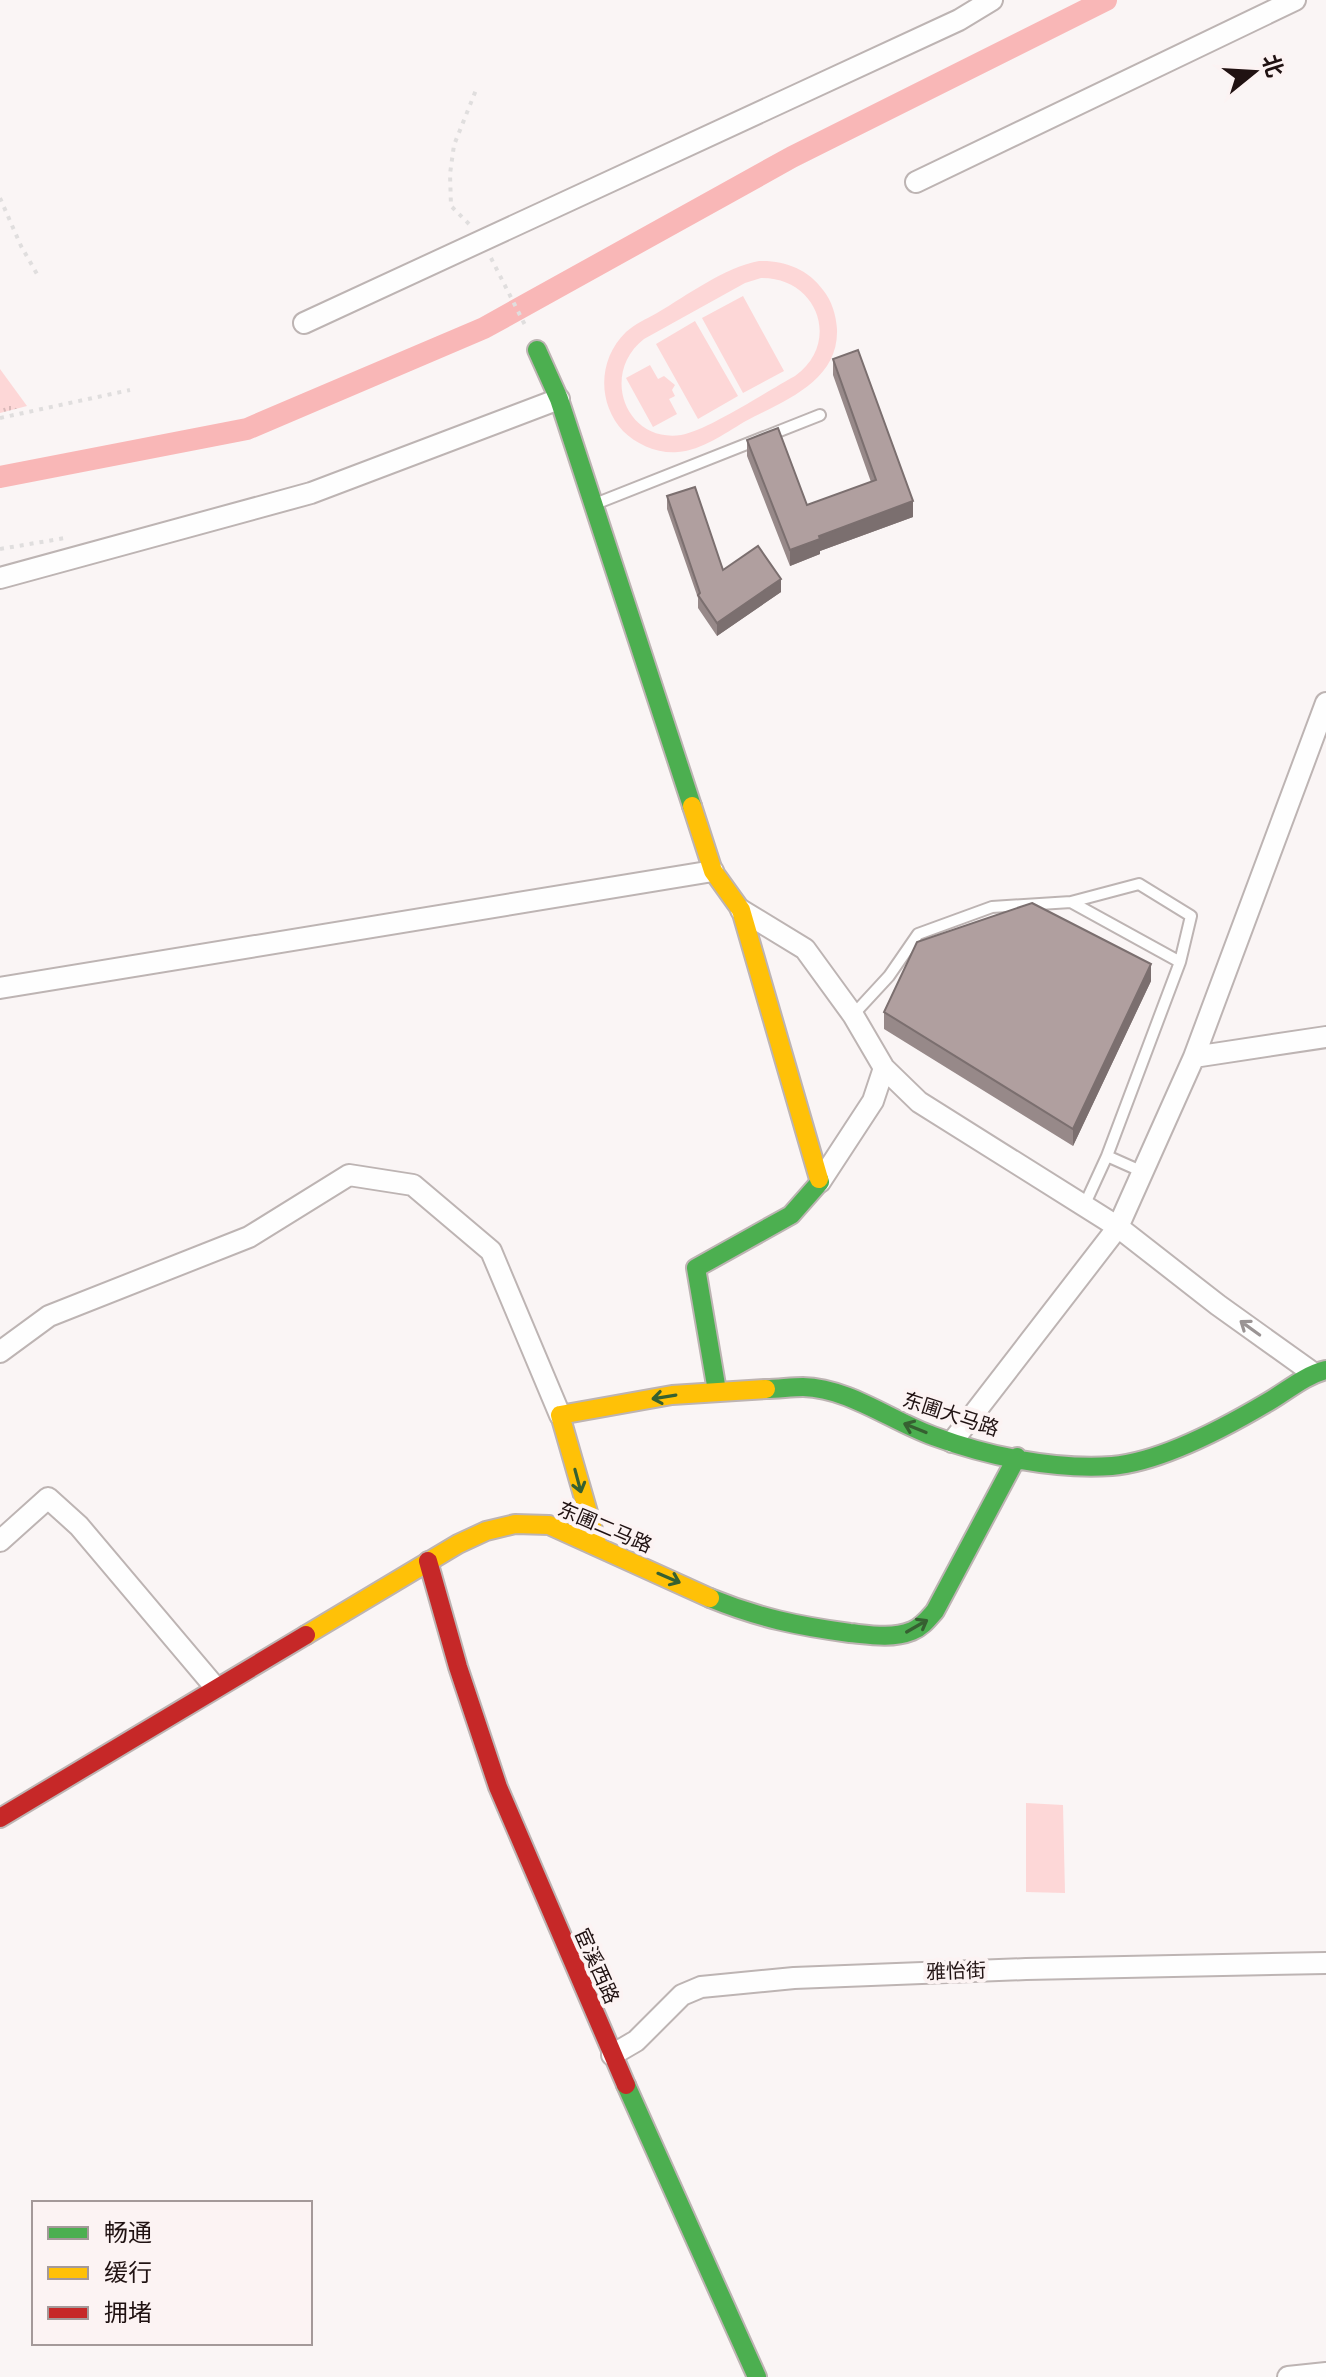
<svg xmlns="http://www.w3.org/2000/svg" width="1326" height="2377" viewBox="0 0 1326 2377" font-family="'Work Sans','Noto Sans SC',sans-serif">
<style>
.grass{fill:url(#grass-tufts)}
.pitch{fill:#fdd7d7;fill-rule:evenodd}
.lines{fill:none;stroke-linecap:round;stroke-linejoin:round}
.canal{stroke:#f9b7b7;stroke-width:22}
.lane-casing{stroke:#bdb4b3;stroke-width:14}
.street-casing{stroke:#bdb4b3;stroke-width:24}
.fast-casing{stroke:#bdb4b3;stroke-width:22}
.slow-casing{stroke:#bdb4b3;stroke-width:22}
.jam-casing{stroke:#bdb4b3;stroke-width:22}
.path{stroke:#e0dede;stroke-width:4;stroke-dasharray:4 6;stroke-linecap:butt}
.lane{stroke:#fefefe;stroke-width:10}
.street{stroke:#fefefe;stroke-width:20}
.fast{stroke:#4caf50;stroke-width:18}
.slow{stroke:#ffc107;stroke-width:18}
.jam{stroke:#c62828;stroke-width:18}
.wall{fill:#978989}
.shaded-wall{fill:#7b6f6f}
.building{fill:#b09f9f;stroke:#7b6f6f;stroke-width:2}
.oneway{stroke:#9a9494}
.oneway2{stroke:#366031}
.labels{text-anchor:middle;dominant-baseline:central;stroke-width:8;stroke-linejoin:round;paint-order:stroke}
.street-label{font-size:20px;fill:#201212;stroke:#fcf3f3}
</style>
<defs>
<pattern id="grass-tufts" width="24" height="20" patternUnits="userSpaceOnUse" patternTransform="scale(2)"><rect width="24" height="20" fill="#fdd7d7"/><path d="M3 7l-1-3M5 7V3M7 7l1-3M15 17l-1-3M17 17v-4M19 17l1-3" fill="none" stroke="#d9b8b8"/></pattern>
</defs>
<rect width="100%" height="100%" fill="#faf5f5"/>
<path class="grass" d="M0 369 27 406 0 413Z"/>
<path class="pitch" d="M759 261C784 260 808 269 823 290 832 301 836 315 837 329 839 382 783 401 744 422 724 434 702 450 678 452 659 454 637 445 623 431 597 403 598 359 626 332 635 324 646 319 657 313 688 295 723 268 759 261ZM761 278C817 277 842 342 795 376 769 390 707 431 681 435 625 443 600 373 644 339L745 283Z
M743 296 784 371 743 393 702 318Z
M695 321 738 396 698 419 656 344Z
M650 365 658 379 664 376 675 385 672 390 675 396 669 399 677 414 653 427 626 378Z
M1026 1803 1063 1805 1065 1893 1026 1892Z"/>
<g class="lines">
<path class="canal" d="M0 477 247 429 484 328 792 157 1106 0"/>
<defs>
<path id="lane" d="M595 504 820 415
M1071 902 1139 884 1191 916 1180 962
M853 1015 889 976 918 934 992 907 1071 902 1180 962 1107 1156 1143 1172
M1084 1206 1107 1156"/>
<path id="street" d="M916 182 1295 0
M304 323 959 20 992 0
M0 578 311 493 559 399
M741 910 805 949 853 1015 884 1068 919 1102 1118 1227 1218 1305 1313 1373
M0 988 713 871
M1194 1057 1326 1037
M820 1182 873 1101 884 1068
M0 1352 49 1316 249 1237 349 1175 413 1185 491 1251 560 1415
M952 1442 1118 1227 1194 1057 1326 703
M0 1541 48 1498 79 1526 215 1687
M612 2055 636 2041 682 1995 701 1987 794 1978 1026 1969 1326 1963
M1288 2377 1326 2373"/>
<path id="fast" d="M537 350 559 399 692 806
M766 1389C778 1389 791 1387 803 1387 849 1388 891 1421 933 1436 987 1456 1053 1470 1112 1466 1160 1462 1226 1427 1268 1402 1287 1391 1305 1375 1326 1370
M717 1391 696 1268 791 1215 820 1182 819 1179
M710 1598C759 1618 798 1626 850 1633 870 1635 892 1639 912 1631 922 1627 928 1619 935 1611L1017 1457
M626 2085 757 2377"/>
<path id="slow" d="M692 806 713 871 741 910 819 1179
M598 1547 560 1415 672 1395 766 1389
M306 1635 458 1544 486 1531 515 1524 549 1525 710 1598"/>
<path id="jam" d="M428 1561 458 1667 498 1787 626 2085
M0 1818 306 1635"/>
</defs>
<use href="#lane" class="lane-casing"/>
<use href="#street" class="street-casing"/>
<use href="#fast" class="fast-casing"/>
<use href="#slow" class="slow-casing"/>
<use href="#jam" class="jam-casing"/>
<path class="path" d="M0 198 21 246 37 274
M469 224 451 206 450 174 454 145 476 90
M491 258 527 329
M0 418 130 390
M0 549 65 538"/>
<use href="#lane" class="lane"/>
<use href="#street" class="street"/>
<use href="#fast" class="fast"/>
<use href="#slow" class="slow"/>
<use href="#jam" class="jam"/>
</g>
<path class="wall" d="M833 359 913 517 820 551V554L790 566 747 456V440L807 505 871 482 833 375Z
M667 496 723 570 781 592 717 636 698 608V598L667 509Z
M1151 981 1073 1146 884 1029V1012Z"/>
<path class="shaded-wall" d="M913 501V517L820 551V554L790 566V550L819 536Z
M781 579V592L717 636V623Z
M1151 964V981L1073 1146V1129Z"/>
<path class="building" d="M858 350 913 501 819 536 820 539 790 550 747 440 778 428 807 505 876 480 833 359Z
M695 487 723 570 758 546 781 579 717 623 698 595 700 593 667 496Z
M1032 903 1151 964 1073 1129 884 1012 917 942Z"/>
<defs><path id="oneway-shaft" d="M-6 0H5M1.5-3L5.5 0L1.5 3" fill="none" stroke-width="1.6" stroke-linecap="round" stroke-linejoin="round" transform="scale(2)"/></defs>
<use class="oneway" href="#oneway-shaft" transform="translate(1250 1328) rotate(-144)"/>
<g class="oneway2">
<use href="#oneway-shaft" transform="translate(664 1397) rotate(171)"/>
<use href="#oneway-shaft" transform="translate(915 1428) rotate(-158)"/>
<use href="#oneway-shaft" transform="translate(578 1481) rotate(75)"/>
<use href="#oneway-shaft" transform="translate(669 1578) rotate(23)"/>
<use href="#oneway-shaft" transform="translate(917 1626) rotate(-30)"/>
</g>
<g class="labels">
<g class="street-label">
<text transform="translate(951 1414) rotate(18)">东圃大马路</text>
<text transform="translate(605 1527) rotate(23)">东圃二马路</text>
<text transform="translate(597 1966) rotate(66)">宦溪西路</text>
<text transform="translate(956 1971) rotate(-2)">雅怡街</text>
</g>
</g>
<rect x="32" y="2201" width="280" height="144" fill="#fcf3f3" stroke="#a49999" stroke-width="2"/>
<rect x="48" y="2227" width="40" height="12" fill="#4caf50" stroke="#a49999" stroke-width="2"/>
<text x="104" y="2241" font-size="24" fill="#201212">畅通</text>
<rect x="48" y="2267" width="40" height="12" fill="#ffc107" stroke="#a49999" stroke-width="2"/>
<text x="104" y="2281" font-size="24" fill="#201212">缓行</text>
<rect x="48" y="2307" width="40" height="12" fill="#c62828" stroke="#a49999" stroke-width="2"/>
<text x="104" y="2321" font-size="24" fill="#201212">拥堵</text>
<g transform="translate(1254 72) rotate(72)" stroke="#fcf3f3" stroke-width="6" paint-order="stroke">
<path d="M0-6L14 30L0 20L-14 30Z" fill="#201212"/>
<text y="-12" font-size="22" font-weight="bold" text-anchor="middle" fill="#201212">北</text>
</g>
</svg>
